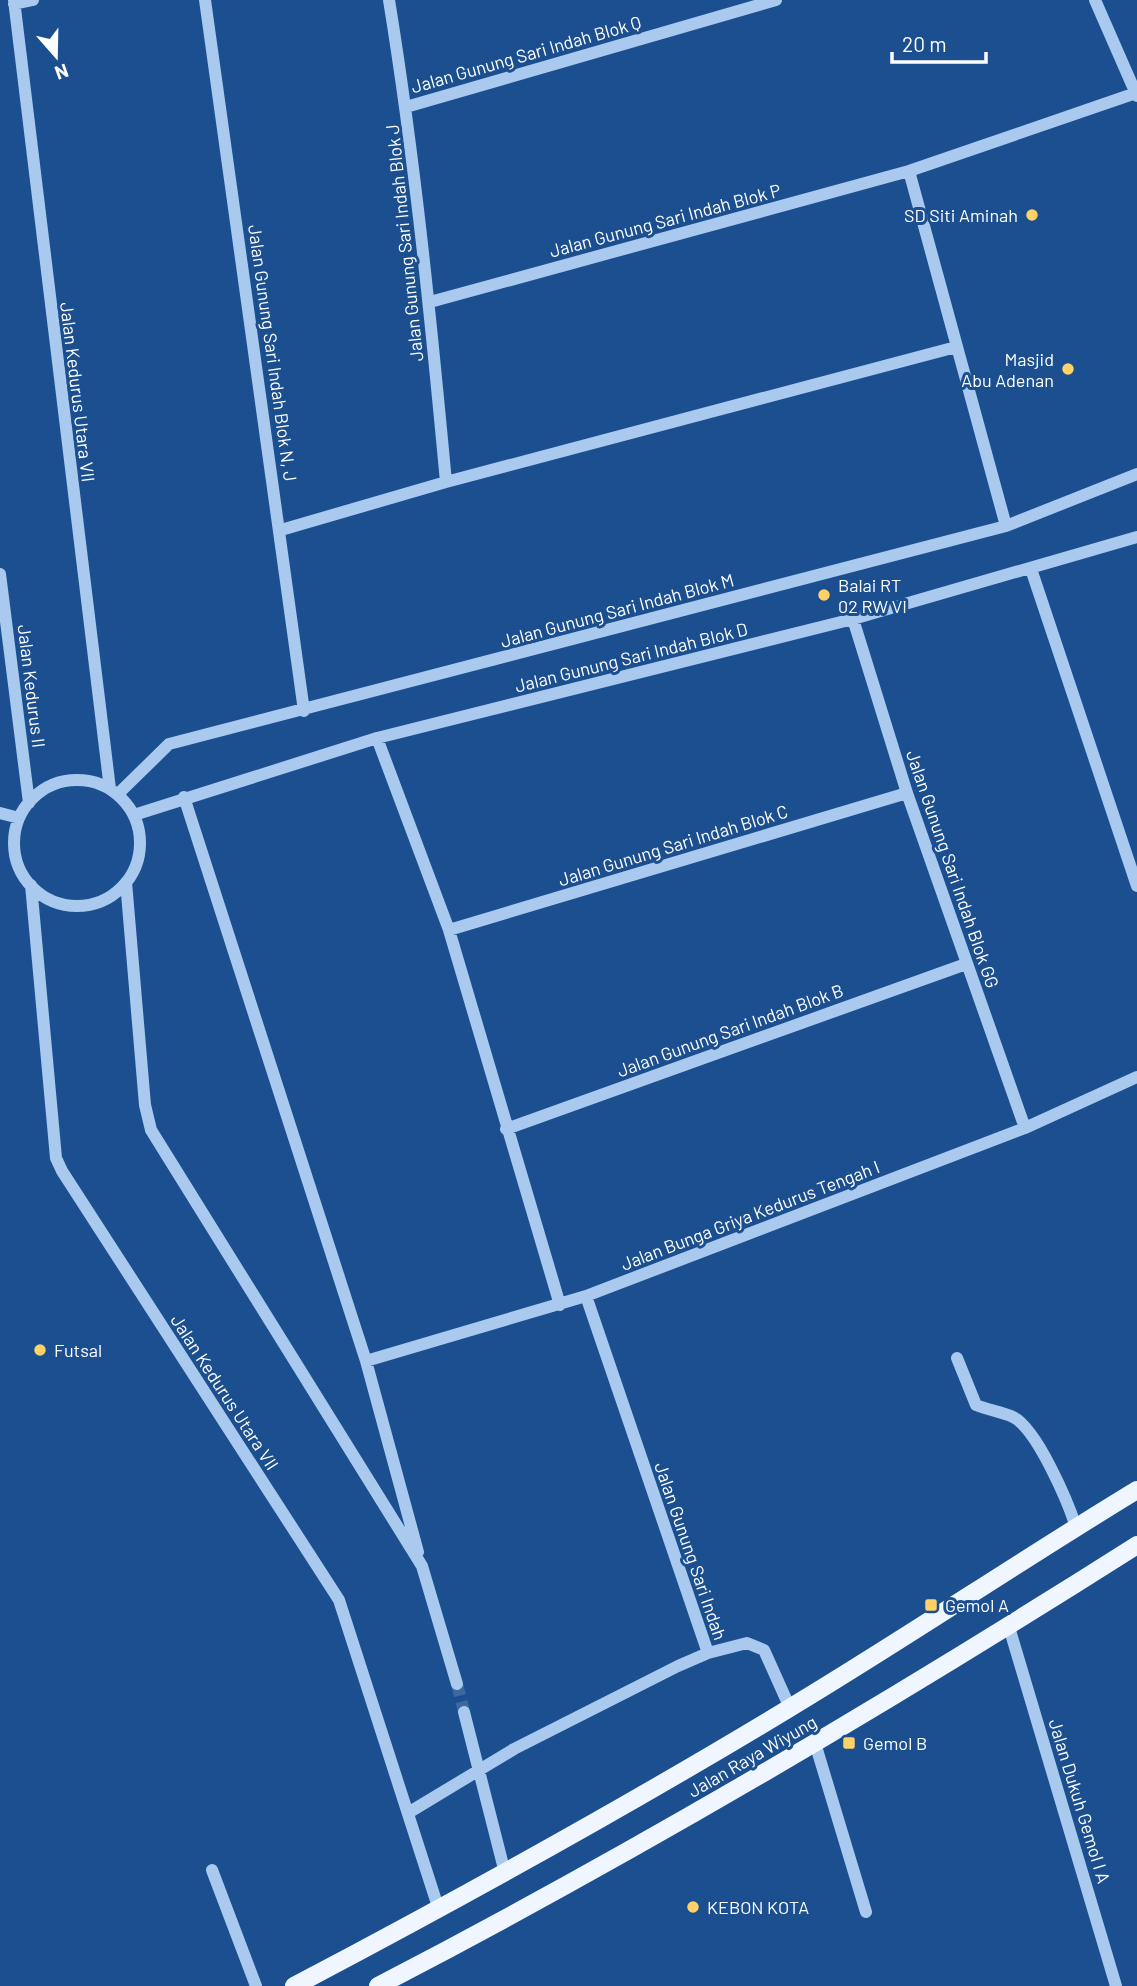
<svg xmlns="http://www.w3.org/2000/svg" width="1137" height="1986" viewBox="0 0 1137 1986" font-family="Barlow,sans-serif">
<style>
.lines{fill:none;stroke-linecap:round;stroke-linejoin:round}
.minor-tunnel{stroke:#3d69a0;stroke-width:12;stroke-dasharray:12 6;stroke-linecap:butt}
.minor{stroke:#a9c9ee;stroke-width:12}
.major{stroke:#f0f6ff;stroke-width:18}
.poi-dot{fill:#ffd166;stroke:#1b4f8f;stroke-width:2.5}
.labels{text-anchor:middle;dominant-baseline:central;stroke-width:6;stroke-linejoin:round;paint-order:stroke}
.street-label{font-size:18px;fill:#fff;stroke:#1b4f8f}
.poi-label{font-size:18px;fill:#fff;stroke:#1b4f8f;text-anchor:start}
</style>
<rect width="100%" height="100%" fill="#1b4f8f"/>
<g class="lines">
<path class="minor-tunnel" d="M457 1684 464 1712"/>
<path class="minor" d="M14 0 110 789
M205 0 304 711
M389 0C415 160 431 321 446 482
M1095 0 1137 96
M14 4 33 0
M406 107 776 0
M909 171 1006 526
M430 302 909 171 1136 93
M281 530 446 482 956 347
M1031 569 1137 886
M0 574 29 803
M853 619 907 793 1025 1128
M377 738 449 930 560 1305
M14 843a63 63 0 1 1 126 0a63 63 0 1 1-126 0Z
M119 793 169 744 1006 526 1137 474
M184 797 366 1361 418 1552
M0 813 19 818
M134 815 377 738 853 619 1137 537
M126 882 145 1105 151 1130 422 1566 457 1684
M31 885 56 1158 62 1171 339 1600 439 1910
M449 930 907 793
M506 1129 966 964
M957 1358 976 1405C988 1410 1002 1412 1013 1417 1037 1429 1068 1502 1076 1527
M366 1361 586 1296 1025 1128 1137 1077
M1009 1627 1116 1986
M708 1653 747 1643 764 1650 790 1708
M464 1712 505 1873
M815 1743 866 1912
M408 1813 514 1749 678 1666 708 1653 586 1296
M212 1870 256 1986"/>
<path class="major" d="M294 1986C461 1898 626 1807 788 1709 906 1638 1020 1561 1137 1490
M378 1986C638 1851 890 1702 1137 1545"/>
</g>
<g class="poi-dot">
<circle cx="1032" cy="215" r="7"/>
<circle cx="1068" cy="369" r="7"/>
<circle cx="824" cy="595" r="7"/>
<circle cx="40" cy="1350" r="7"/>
<rect x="924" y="1598" width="14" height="14" rx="3.5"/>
<rect x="842" y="1736" width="14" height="14" rx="3.5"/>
<circle cx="693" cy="1907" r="7"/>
</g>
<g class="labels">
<g class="street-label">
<text transform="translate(526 54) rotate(-16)">Jalan Gunung Sari Indah Blok Q</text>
<text transform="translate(665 220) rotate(-15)">Jalan Gunung Sari Indah Blok P</text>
<text transform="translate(404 243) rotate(-96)">Jalan Gunung Sari Indah Blok J</text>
<text transform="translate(273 353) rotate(82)">Jalan Gunung Sari Indah Blok N, J</text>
<text transform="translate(78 392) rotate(83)">Jalan Kedurus Utara VII</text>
<text transform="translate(617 610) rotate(-15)">Jalan Gunung Sari Indah Blok M</text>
<text transform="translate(631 657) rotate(-14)">Jalan Gunung Sari Indah Blok D</text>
<text transform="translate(32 686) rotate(83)">Jalan Kedurus II</text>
<text transform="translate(673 845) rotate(-17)">Jalan Gunung Sari Indah Blok C</text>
<text transform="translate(953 869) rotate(71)">Jalan Gunung Sari Indah Blok GG</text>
<text transform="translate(730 1030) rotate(-20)">Jalan Gunung Sari Indah Blok B</text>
<text transform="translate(750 1215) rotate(-21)">Jalan Bunga Griya Kedurus Tengah I</text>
<text transform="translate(225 1392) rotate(57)">Jalan Kedurus Utara VII</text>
<text transform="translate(691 1551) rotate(71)">Jalan Gunung Sari Indah</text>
<text transform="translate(752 1756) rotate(-30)">Jalan Raya Wiyung</text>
<text transform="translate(1080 1801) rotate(73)">Jalan Dukuh Gemol I A</text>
</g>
<g class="poi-label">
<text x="1018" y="215" text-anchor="end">SD Siti Aminah</text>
<text x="1054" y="359" text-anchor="end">Masjid<tspan x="1054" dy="21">Abu Adenan</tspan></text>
<text x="838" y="585">Balai RT<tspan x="838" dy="21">02 RW VI</tspan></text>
<text x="54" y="1350">Futsal</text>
<text x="945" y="1605">Gemol A</text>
<text x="863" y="1743">Gemol B</text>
<text x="707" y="1907">KEBON KOTA</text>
</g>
</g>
<g transform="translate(56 56) rotate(160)" stroke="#1b4f8f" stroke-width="5" paint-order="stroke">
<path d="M0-5L12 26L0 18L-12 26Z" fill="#ffffff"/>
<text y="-10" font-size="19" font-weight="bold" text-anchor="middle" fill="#ffffff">N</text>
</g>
<path d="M892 52v10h94v-10" fill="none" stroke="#ffffff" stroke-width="3.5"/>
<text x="902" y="52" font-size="21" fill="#ffffff" stroke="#1b4f8f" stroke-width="5" paint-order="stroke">20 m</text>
</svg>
